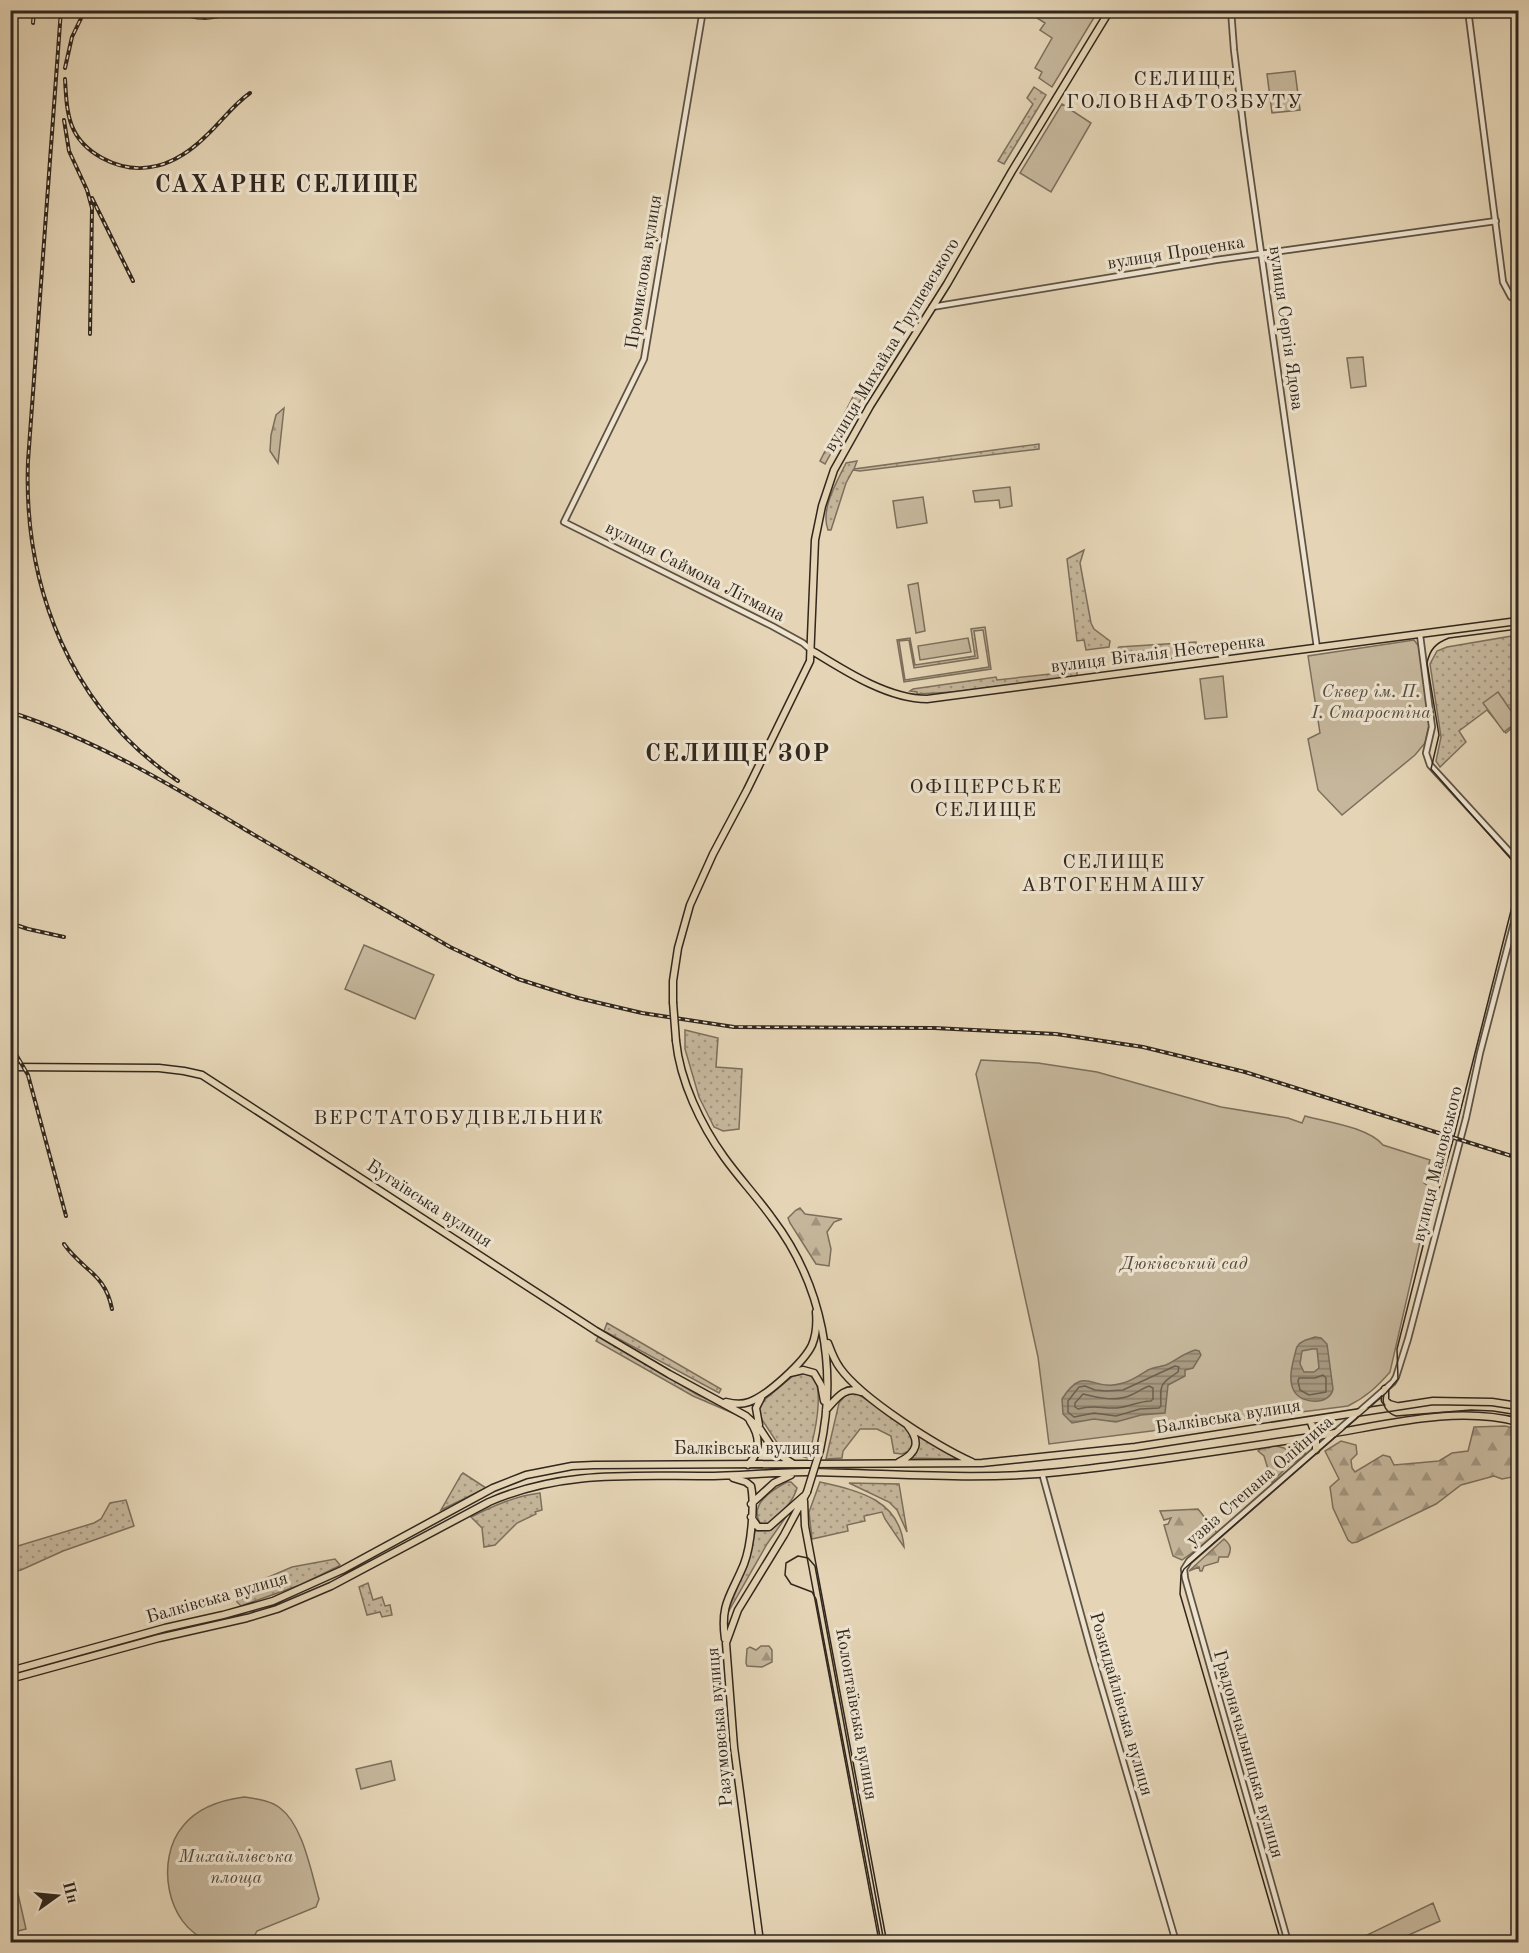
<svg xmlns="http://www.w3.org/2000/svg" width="1529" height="1953" viewBox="0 0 1529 1953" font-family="'Old Standard TT',serif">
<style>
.grass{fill:url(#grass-dots);stroke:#7c6f5c;stroke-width:1.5;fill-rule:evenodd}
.forest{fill:url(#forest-firs);stroke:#7c6f5c;stroke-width:1.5}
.park{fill:#c6b79c;stroke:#7c6f5c;stroke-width:1.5}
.water{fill:url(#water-rules);stroke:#786c5a;stroke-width:1.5;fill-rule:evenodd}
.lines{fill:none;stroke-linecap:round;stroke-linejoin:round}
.shore{stroke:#6c6050;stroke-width:1.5}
.minor-casing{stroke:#5e5243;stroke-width:8}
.major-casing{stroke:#31271d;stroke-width:9}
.minor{stroke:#eee4d0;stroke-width:4.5}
.major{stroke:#e5d5b6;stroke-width:6}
.tram{stroke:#31271d;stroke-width:1.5}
.rail-casing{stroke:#31271d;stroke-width:4}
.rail{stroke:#eee4d0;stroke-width:1.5;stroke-dasharray:4.5;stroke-linecap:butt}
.major-bridge-casing{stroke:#31271d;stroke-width:9;stroke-linecap:butt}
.major-bridge{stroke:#e5d5b6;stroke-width:6}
.labels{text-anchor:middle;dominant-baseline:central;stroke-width:6;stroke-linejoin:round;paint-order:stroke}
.street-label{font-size:18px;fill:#31271d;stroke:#eee4d0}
.park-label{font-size:18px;font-style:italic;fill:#564b3d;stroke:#eee4d0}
.neighbourhood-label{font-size:20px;letter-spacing:1.5px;fill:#31271d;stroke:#eee4d0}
.district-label{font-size:24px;font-weight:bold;letter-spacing:1.5px;fill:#31271d;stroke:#eee4d0}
</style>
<defs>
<pattern id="grass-dots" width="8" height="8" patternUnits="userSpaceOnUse" patternTransform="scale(1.5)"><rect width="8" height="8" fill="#c6b79c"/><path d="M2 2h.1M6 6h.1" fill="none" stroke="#a1957f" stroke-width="1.8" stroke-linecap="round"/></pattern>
<pattern id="forest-firs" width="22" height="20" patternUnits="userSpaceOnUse" patternTransform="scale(1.5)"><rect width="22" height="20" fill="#c6b79c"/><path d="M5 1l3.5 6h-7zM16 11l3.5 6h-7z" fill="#a1957f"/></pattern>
<pattern id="water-rules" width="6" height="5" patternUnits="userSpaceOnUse" patternTransform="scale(1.5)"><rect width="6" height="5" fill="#a89a82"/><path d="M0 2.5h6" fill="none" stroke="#897e6a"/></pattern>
</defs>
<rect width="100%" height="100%" fill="#e5d5b6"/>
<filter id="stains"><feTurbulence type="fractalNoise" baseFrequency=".00333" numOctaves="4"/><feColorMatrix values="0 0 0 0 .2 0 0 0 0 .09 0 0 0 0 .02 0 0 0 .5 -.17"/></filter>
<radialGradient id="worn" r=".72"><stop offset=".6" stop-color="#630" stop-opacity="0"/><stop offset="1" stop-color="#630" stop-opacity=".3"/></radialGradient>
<path class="grass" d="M1034 87 1046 95 1004 164 998 161 1033 104 1027 98Z
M857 389 861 399 825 464 820 461Z
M1039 444V449L860 471 853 470 846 483 831 530H828C820 509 837 482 846 463L857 461 854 469Z
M1084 550 1080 563 1091 623 1094 629 1110 641 1109 647 1086 650 1084 640 1077 641 1067 559Z
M985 627 991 669 904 682 897 640 910 638 915 665 975 656 971 629ZM983 630 989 667 905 680 899 641 909 640 914 668 978 658 974 631Z
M1518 635V685L1515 688 1518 693V723L1506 733 1487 710 1459 731 1466 742 1440 767 1436 761 1441 737 1430 664 1437 651 1447 647Z
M1196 642 1198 655 1113 666 1112 655 1119 647Z
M1077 671V676L954 692 917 694V692L910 691 913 689 996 677 997 680Z
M685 1030 718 1038 716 1067 742 1069 739 1129 723 1131 714 1127 699 1097 685 1049Z
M607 1323 721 1389 719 1393 604 1331Z
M599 1335 696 1394 742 1415V1417L693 1396 596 1341Z
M803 1373 815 1378C823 1399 814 1437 808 1458L784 1451 780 1447 759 1415 758 1408 762 1402 794 1375Z
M852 1393 859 1395C870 1403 908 1424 912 1437 914 1442 912 1447 909 1451L902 1454 894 1453 891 1436 877 1429H860L843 1451 842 1458 826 1459 839 1403 845 1396Z
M918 1434 955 1457 954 1459 912 1458 918 1446Z
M463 1473 486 1488 441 1510 461 1475Z
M787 1482H791L797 1488C793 1502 779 1516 767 1525L760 1523C749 1504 772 1490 787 1482Z
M820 1482C860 1491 900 1500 904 1547L885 1519 882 1512 864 1516 865 1521 847 1525 848 1531 812 1539 809 1512Z
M849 1483 899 1484 907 1532 897 1510 889 1502Z
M540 1493 542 1510 535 1512 536 1514 517 1523 495 1545 484 1547 482 1528 471 1517C493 1506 515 1496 540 1493Z
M126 1500 134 1526 63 1551 21 1570 11 1572V1548L94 1523 101 1519 110 1503Z
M788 1514 767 1544 726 1616 749 1559 755 1531 771 1530Z
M335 1559 340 1565 339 1566 300 1585 241 1606 237 1602 236 1591 292 1567Z
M368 1583 373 1600 382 1597 385 1606 390 1605 392 1615 382 1617 380 1612 367 1615 359 1587Z"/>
<path class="forest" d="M284 408 278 463 270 451 271 435 276 415Z
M800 1208 805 1214 842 1219 834 1222 827 1232 831 1249 829 1266 816 1264 790 1223 788 1218 796 1210Z
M1505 1426 1518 1429V1476L1502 1479 1494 1476 1461 1485 1436 1504 1357 1542 1352 1543 1348 1540 1333 1508 1330 1487 1339 1479 1325 1451 1341 1441 1356 1445 1357 1454 1351 1460 1352 1468 1355 1472 1383 1455 1390 1457 1394 1465 1439 1461 1452 1453 1468 1451 1474 1427Z
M1273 1445 1284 1448 1291 1452 1302 1446 1306 1449 1304 1457 1290 1464 1272 1482 1264 1456 1258 1451 1262 1447 1269 1448Z
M1198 1509 1218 1534 1182 1560 1173 1556 1164 1525 1168 1524 1171 1518 1164 1520 1160 1511Z
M1224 1539C1231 1545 1232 1549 1228 1557H1219L1218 1562 1204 1566 1202 1571H1200L1199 1567 1189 1571Z
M761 1646H769L772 1650V1662L762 1667 747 1666 746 1663 747 1649 750 1647 756 1650Z"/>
<path class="park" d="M1026 11H1098L1052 87 1039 78 1042 72 1035 68 1052 38 1040 30 1045 23Z
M1295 71 1300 110 1272 113 1267 74Z
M1062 104 1091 123 1051 192 1020 173Z
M1363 357 1366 386 1351 388 1347 358Z
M1010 487 1012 506 1000 508 999 500 975 502 973 491Z
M923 497 927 523 897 528 893 501Z
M918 583 925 631 916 633 908 585Z
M968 638 971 652 920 660 918 646Z
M1414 640 1420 648 1429 725 1425 743 1415 755 1342 815 1318 790 1308 739 1320 733 1308 656Z
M1223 676 1227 717 1205 719 1200 679Z
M1498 692 1518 721 1504 732 1483 703Z
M364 945 434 975 415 1019 345 989Z
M981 1060 1038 1063 1097 1072 1221 1107 1288 1118 1302 1123 1305 1116C1327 1122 1368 1127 1383 1145L1430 1160 1424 1183 1432 1189 1390 1372C1377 1387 1366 1397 1348 1406L1049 1444 1038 1357 976 1074Z
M391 1761 395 1780 361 1789 356 1769Z
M244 1797C256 1799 270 1800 280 1808 303 1825 311 1872 319 1899L316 1907 257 1931 251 1942C239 1943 220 1945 209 1941 166 1926 155 1859 183 1826 198 1807 221 1800 244 1797Z
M18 1894 26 1929 14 1932 11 1917V1895Z
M1433 1903 1440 1921 1393 1942H1370L1367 1935Z"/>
<path class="water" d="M1315 1337 1321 1338 1327 1344 1333 1389C1330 1405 1302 1405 1294 1391 1288 1380 1292 1365 1295 1354 1296 1349 1297 1344 1302 1342 1306 1339 1311 1339 1315 1337ZM1312 1349H1317L1319 1368 1314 1372H1304L1300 1364 1302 1351Z
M1195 1350 1199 1351 1201 1355 1193 1368 1185 1370V1376L1168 1385 1165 1413 1141 1415 1116 1422 1094 1419 1072 1423 1063 1414 1062 1399C1085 1363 1092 1393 1123 1383 1132 1381 1140 1375 1148 1370 1154 1367 1160 1367 1166 1365 1177 1360 1182 1354 1195 1350Z"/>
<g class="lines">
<path class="shore" d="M1175 1366 1179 1367 1178 1372C1160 1384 1160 1384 1161 1406L1159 1408 1140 1409 1116 1416 1094 1413 1074 1417 1068 1412V1401L1079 1387 1085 1386 1095 1390 1106 1391 1123 1390Z
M1323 1375 1326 1378V1392L1309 1395 1300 1390 1298 1381 1299 1378H1315Z
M1149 1386 1153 1388V1399L1151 1401C1139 1401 1129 1407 1117 1408 1102 1409 1094 1404 1078 1409L1075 1407V1403L1083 1394C1099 1398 1116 1402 1131 1395 1138 1392 1143 1388 1149 1386Z"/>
<defs>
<path id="minor" d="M703 10 644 359 564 522 772 626 803 643 811 650
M1231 10 1234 50 1244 132 1317 648
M1468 10 1503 282 1511 297 1518 300
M932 307 1216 260 1496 221
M1420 635 1432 727 1426 753 1430 765 1518 861
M1042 1473 1091 1651 1176 1942
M1288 1942 1185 1578 1184 1569 1189 1561 1393 1382 1396 1377 1408 1339 1466 1118 1480 1053 1518 907"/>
<path id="major" d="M811 650C845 671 888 699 927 699L1518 621
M673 1002V981L678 948 690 905 713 854 747 790 810 661 815 540 822 506 834 470 870 406 947 284 1012 171 1110 10
M676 1041C680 1081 701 1125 724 1157 739 1178 757 1197 772 1218 823 1285 838 1369 820 1450
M10 1067 159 1068 184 1071 202 1075 596 1331 669 1374 746 1416 760 1429 775 1452 792 1463
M828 1343C831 1351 834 1360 840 1368 862 1399 937 1446 972 1462
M790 1373 803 1370 814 1373 821 1385 824 1401
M1385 1389V1400L1389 1404 1396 1406
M726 1402C734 1404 741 1405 749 1402 767 1396 804 1362 812 1345 816 1335 817 1323 816 1312
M826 1410C836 1399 845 1385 861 1392
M1310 1420 1316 1436V1450
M759 1425 756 1408 761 1398
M899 1462C917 1453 921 1442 908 1426
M748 1465C761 1452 760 1436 750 1421
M804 1501 805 1526 883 1942
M751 1504 774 1483 791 1475
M751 1517 758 1527H769L804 1496
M725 1639C720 1603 731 1596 744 1564 751 1546 755 1505 751 1486L746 1482 733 1478
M10 1671 165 1628 223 1615 273 1601 342 1570 493 1488 526 1475 572 1466 594 1465 982 1463 1135 1447 1433 1401 1492 1402 1518 1406
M10 1679 159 1638 247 1618 277 1609 331 1586 489 1502C560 1471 628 1476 704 1476 739 1476 774 1472 808 1472 892 1473 975 1481 1059 1472 1145 1463 1231 1449 1317 1436 1383 1426 1453 1405 1518 1422
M760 1942 734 1747 726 1643 738 1610 784 1535 807 1492"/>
</defs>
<use href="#minor" class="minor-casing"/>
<use href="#major" class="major-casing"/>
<use href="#minor" class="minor"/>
<use href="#major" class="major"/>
<path class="tram" d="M1518 629 1449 638C1436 643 1430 649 1427 663L1439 735 1431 769 1518 867
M1384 1395C1381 1405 1387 1413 1396 1416L1471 1410 1493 1411 1518 1415
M881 1942 816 1599 812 1592 791 1584 785 1575 786 1563 798 1556 808 1558 815 1566 884 1942
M1281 1942 1180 1594 1181 1575 1184 1569 1386 1393 1398 1379 1397 1349 1427 1230 1452 1144 1518 883"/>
<defs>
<path id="rail" d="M61 10 28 461C23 588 71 709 178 781
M171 10C198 20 210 21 237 10
M33 23 34 10
M65 68 72 37 85 10
M65 79C67 115 68 139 102 158 141 179 177 165 207 135 222 121 233 105 250 93
M64 120 69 151 87 190 92 208 90 334
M92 198 133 281
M10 712C97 740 174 787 251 833 317 872 384 909 450 947L518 979 578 998 642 1013 734 1027 934 1028 1056 1034 1143 1047 1245 1072 1518 1158
M10 923 28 929 64 937
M10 1044 28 1075 66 1216
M64 1244C83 1271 105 1273 112 1309"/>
</defs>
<use href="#rail" class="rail-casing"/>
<use href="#rail" class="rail"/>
<defs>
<path id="major-bridge" d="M673 1002 676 1041
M807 1492 820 1450"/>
</defs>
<use href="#major-bridge" class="major-bridge-casing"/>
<use href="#major-bridge" class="major-bridge"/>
</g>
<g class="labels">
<g class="street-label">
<text transform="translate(1176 253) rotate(-9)">вулиця Проценка</text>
<text transform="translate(644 272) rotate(-81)">Промислова вулиця</text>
<text transform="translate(1286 328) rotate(82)">вулиця Сергія Ядова</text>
<text transform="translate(892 345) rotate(-59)">вулиця Михайла Грушевського</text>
<text transform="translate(695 572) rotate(27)">вулиця Саймона Літмана</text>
<text transform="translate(1158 654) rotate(-7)">вулиця Віталія Нестеренка</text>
<text transform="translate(1438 1164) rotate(-76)">вулиця Маловського</text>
<text transform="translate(429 1204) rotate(33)">Бугаївська вулиця</text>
<text transform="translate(1228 1417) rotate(-9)">Балківська вулиця</text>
<text x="747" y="1449">Балківська вулиця</text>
<text transform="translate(1260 1481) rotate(-41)">узвіз Степана Олійника</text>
<text transform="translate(217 1598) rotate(-16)">Балківська вулиця</text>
<text transform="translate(1121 1704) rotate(74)">Розкидайлівська вулиця</text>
<text transform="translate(856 1714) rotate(80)">Колонтаївська вулиця</text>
<text transform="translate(720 1727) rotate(-95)">Разумовська вулиця</text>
<text transform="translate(1248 1754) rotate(74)">Градоначальницька вулиця</text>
</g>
<g class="park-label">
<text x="1371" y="692">Сквер ім. П.<tspan x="1371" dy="21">І. Старостіна</tspan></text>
<text x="1184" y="1264">Дюківський сад</text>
<text x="236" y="1857">Михайлівська<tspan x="236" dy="21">площа</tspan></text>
</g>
<g class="neighbourhood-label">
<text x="1185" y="80">СЕЛИЩЕ<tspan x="1185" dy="23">ГОЛОВНАФТОЗБУТУ</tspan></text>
<text x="986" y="788">ОФІЦЕРСЬКЕ<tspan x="986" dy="23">СЕЛИЩЕ</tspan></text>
<text x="1114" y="863">СЕЛИЩЕ<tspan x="1114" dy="23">АВТОГЕНМАШУ</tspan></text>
<text x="459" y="1119">ВЕРСТАТОБУДІВЕЛЬНИК</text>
</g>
<g class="district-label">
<text x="287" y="186">САХАРНЕ СЕЛИЩЕ</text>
<text x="738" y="755">СЕЛИЩЕ ЗОР</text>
</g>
</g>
<rect width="1529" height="1953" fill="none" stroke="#e5d5b6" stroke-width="36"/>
<rect x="12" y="12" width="1505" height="1929" fill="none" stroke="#31271d" stroke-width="3"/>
<rect x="18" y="18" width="1493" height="1917" fill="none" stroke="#31271d" stroke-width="1.5"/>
<g transform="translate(57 1896) rotate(75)" stroke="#eee4d0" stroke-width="4.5" paint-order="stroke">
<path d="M0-4.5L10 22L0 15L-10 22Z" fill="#31271d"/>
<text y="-9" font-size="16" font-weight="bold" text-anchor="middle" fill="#31271d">Пн</text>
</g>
<rect width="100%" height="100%" filter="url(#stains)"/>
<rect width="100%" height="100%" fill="url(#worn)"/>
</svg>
